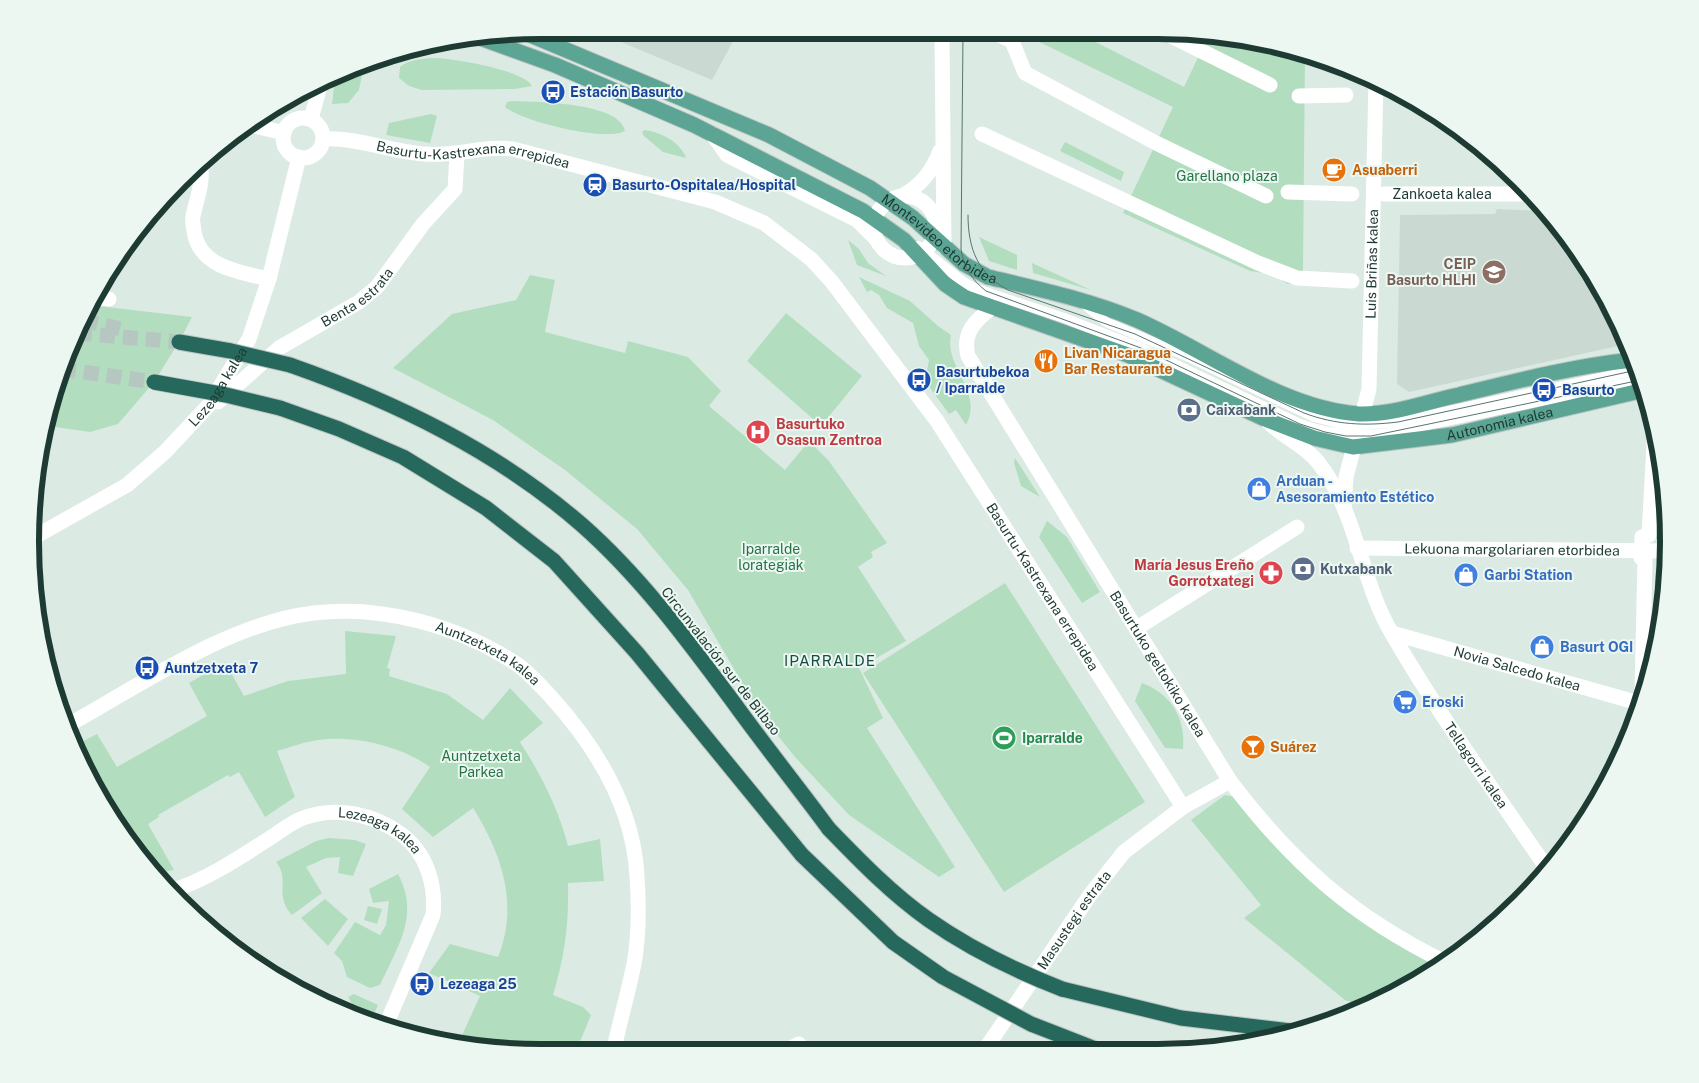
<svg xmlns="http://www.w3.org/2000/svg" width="1699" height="1083" viewBox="0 0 1699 1083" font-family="'Public Sans',sans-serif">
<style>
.built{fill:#cadad3}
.green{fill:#b2debf}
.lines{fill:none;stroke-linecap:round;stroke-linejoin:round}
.motorway-tunnel{stroke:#b6c7c1;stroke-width:15;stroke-dasharray:15 8;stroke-linecap:butt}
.primary-casing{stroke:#bbc4c2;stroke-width:17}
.motorway-casing{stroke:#bbc4c2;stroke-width:17}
.service{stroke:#fff;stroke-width:10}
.pedestrian{stroke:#fff;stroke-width:15}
.minor{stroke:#fff;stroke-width:15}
.tertiary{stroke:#fff;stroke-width:15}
.primary{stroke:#5ca493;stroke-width:15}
.motorway{stroke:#26695c;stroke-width:15}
.tram{stroke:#56766f;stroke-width:1}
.motorway-bridge-casing{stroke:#bbc4c2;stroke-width:17;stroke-linecap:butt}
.motorway-bridge{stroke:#26695c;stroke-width:15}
.labels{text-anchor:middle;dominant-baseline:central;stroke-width:4;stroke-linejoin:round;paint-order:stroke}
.transit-label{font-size:14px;font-weight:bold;fill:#164399;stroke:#ecf7f2;text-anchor:start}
.street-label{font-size:14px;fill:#1d3a33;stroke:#ecf7f2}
.food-label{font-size:14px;font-weight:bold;fill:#c56008;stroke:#ecf7f2;text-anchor:start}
.park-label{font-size:14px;fill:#247445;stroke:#ecf7f2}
.education-label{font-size:14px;font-weight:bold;fill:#785e54;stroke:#ecf7f2;text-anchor:end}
.service-label{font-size:14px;font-weight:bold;fill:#4e5e75;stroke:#ecf7f2;text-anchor:start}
.health-label{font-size:14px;font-weight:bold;fill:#be3a42;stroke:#ecf7f2;text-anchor:start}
.shop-label{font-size:14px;font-weight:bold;fill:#366cbe;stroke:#ecf7f2;text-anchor:start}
.leisure-label{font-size:14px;font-weight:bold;fill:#27864d;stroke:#ecf7f2;text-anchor:start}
.neighbourhood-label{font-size:15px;letter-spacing:1px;fill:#174d41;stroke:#ecf7f2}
.rim{fill:none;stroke:#1d3a33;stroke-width:6}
</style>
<rect width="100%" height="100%" fill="#dceae4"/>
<path class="built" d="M602 34H737L712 80Z
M1497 209 1545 211 1563 230 1616 315 1627 344 1409 392 1397 384 1400 215 1495 214Z"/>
<path class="green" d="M1030 34H1080L1184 87 1209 34C1241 34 1276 42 1305 53L1303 271 1299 284H1288L1271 274 1250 271 1123 213 1173 107 1029 37Z
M433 58C451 58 525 70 532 86L515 89 422 90 409 86 399 78 400 67C410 59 421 59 433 58Z
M364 64 359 90 348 103 332 104 335 78Z
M513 101C536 102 620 102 625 131 604 142 522 121 505 107L507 102Z
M431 114 437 116 430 143 386 135 389 123Z
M645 130C660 132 681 142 686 158L663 152 644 136 642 132Z
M1065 142 1124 172 1121 181 1060 151Z
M979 237 1017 255V270L989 261Z
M848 240 859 249 868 263 886 276 857 265Z
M1032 263 1091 290 1033 273Z
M530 275 555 280 545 332 625 353 628 341 688 357 721 391 709 406 785 470 809 441 829 461 887 543 871 552 873 557 858 567 906 641 859 668 883 718 867 728 955 867 939 877 849 815 795 757 759 712 688 590 637 529 565 470 493 420 393 368 452 314 516 300Z
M859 277 910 301 938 326 951 335C944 367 984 392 966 425L956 410 949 414 925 381 929 360 919 346 913 323 887 308 879 295 871 290 867 292Z
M90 305 192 317 179 342 154 382 118 424 90 432 48 426 57 377Z
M786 313 862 376 821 426 747 361Z
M1015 458 1040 497 1021 486 1014 463Z
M1661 469 1668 508 1667 540 1656 539Z
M1047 521 1067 537 1100 592 1082 603 1039 537Z
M1656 565H1666L1665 592 1655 583Z
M1005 583 1145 802 1004 892 863 673Z
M1656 594 1665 602 1656 643Z
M345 631 396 636 387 668 390 669 389 676 447 694 483 720 510 688 543 723 520 742C541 775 558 807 568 846L600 839 604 881 568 883C569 924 565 955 553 995L583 1007 591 1015 577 1049H475L458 1044 480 996 429 973 450 944 498 957C519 905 502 854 473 808L433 837 402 809 430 767C400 746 355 735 318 740 304 742 291 747 277 751L295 797 265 817 239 772 230 777 228 775 158 815 159 817 148 824 174 870 158 873 116 825 74 746 97 734 117 767 207 716 189 683 225 662 244 696 288 681 346 674Z
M1142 683C1171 694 1186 718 1183 749L1165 748 1135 701Z
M1225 795 1240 798 1272 841 1441 964 1384 1000 1366 1007 1345 1000 1244 918 1261 905 1191 820Z
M329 838 355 840 366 844 353 876 338 873 340 857 326 858 306 867 322 893 292 915C273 894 291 880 276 862L316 841Z
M398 874C420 915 398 946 380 985L370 988 347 977 342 961 334 953 355 922 380 935 386 925 389 901 373 903 369 889Z
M325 899 348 919 328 946 301 918Z
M368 906 382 909 377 924 364 920Z
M354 994 378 1005 371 1021 356 1017V1010L348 997Z"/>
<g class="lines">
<path class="motorway-tunnel" d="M83 320 125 330
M77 333 179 342
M61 369 154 382"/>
<defs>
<g id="primary">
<path id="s13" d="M528 34 769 135 870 188 913 218 964 264 988 277C1038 289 1090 300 1137 320 1206 350 1282 409 1359 414 1394 415 1425 402 1459 395 1516 381 1574 366 1633 360"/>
<path id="s14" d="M472 35 555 65 694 125 863 211 904 240 945 284 964 297 1128 355 1265 419 1314 438 1353 447 1452 435 1644 390"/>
</g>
<path id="motorway" d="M290 365C395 402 497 451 582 525 641 577 688 641 734 703 765 746 798 787 829 829
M280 408 339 429 403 457 486 508 554 561 637 653 802 855
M1062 989 1181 1018 1299 1032
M1031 1024 1103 1052"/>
</defs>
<use href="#primary" class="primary-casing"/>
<use href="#motorway" class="motorway-casing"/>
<path class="service" d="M918 246 962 281 974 288 1064 318 1141 348 1300 424C1330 435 1358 437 1389 433L1641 380
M1084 304 1106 322 1191 358 1314 417 1342 424 1359 425 1398 422 1637 370"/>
<g class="pedestrian">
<path d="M997 34 1012 41 1025 73 1156 143 1266 196"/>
<path d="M1167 34 1270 85"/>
<path d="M1299 96 1346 95"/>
<path d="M982 134 1258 263 1297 278 1352 281"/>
<path d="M1288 192 1352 194"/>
<path id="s1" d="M1384 194H1529"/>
<path d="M1137 628 1297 527"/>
<path d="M1642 692 1645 558H1641L1642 537 1649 535 1655 427"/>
<path d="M787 1050 799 1044 802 1050"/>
</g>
<g class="minor">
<path d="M942 34 944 247"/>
<circle cx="303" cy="138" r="20"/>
<path d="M311 119 320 86"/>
<path d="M712 134 727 155 857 220 876 239"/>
<path id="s2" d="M323 139C358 137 391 152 425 154 455 157 484 145 513 149L715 202 764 223 811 259 832 282 937 421 1183 807"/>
<path d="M200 163C204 181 197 198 193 216 192 221 193 226 194 231 199 267 239 272 269 279"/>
<circle cx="905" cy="227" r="31"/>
<path d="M902 196C921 185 932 172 940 151"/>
<path d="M93 297 109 299"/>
<path id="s3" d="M993 307C975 320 962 333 968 356L1230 781C1292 863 1353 917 1445 962"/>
<path id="s4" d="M218 402 279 348 359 302 377 287 423 224 455 189 457 154"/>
<path id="s5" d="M1268 422C1283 437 1304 445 1318 462 1357 511 1360 579 1391 632 1438 714 1495 792 1548 870"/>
<path id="s6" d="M1344 507 1346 477 1369 389 1376 80"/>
<path id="s7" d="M31 539 127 485 165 452 209 405 249 339 269 279 299 157"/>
<path id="s8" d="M1357 548 1666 551"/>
<path id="s9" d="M1392 633 1642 704"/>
<path id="s10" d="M65 727C141 685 228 623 314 613 381 605 455 625 512 661 527 670 540 685 552 698 596 747 634 809 637 877 639 905 639 936 634 964 628 993 620 1021 614 1049"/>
<path id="s11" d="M173 890C205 881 242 856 270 838 281 831 292 822 303 818 337 806 373 814 401 834 427 853 436 885 433 915L386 1025"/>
<path id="s12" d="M984 1051 1090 895 1124 852 1183 807 1230 781"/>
</g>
<path class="tertiary" d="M247 124 284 133"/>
<use href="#primary" class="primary"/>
<use href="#motorway" class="motorway"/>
<path class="tram" d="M963 34 961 249C964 268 971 279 986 291L1141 348 1300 424 1325 432 1346 436H1371L1641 380
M968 215C968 249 978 274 1008 290L1135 334 1304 413C1336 425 1365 426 1398 422L1637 370"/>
<defs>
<path id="motorway-bridge" d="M179 342 231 351 290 365
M154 382 226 395 280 408
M829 829C860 861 892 894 929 920 969 948 1016 971 1062 989
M802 855 893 942 943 977 1031 1024"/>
</defs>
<use href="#motorway-bridge" class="motorway-bridge-casing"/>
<use href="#motorway-bridge" class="motorway-bridge"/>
</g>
<defs>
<symbol id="bus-disc" viewBox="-11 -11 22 22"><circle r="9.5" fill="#1a4fb4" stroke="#ecf7f2"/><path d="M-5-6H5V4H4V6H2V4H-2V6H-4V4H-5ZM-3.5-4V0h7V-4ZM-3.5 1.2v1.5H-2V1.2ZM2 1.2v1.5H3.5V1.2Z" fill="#fff"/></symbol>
<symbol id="cafe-disc" viewBox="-11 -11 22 22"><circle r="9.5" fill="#e8710a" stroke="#ecf7f2"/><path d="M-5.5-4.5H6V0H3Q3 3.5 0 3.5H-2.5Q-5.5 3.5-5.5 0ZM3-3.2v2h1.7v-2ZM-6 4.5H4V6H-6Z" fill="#fff"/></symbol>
<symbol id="station-disc" viewBox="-11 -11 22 22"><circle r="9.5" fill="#1a4fb4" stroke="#ecf7f2"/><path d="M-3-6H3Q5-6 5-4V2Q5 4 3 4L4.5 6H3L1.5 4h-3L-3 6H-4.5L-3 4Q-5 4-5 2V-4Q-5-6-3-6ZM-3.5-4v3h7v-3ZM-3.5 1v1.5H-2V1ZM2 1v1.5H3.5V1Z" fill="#fff"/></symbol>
<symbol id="school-disc" viewBox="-11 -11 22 22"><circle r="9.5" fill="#8d6e63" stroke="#ecf7f2"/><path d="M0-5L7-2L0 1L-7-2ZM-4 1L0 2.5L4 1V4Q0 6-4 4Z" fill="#fff"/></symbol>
<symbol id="restaurant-disc" viewBox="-11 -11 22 22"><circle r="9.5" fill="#e8710a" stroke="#ecf7f2"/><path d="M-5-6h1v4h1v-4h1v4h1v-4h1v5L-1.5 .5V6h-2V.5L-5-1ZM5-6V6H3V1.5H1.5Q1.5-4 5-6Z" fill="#fff"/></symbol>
<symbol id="bank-disc" viewBox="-11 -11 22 22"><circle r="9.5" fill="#5c6f8a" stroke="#ecf7f2"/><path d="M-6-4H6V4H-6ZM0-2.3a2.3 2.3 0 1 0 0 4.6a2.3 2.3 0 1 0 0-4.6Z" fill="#fff"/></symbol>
<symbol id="hospital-disc" viewBox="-11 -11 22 22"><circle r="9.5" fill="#e0444e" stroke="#ecf7f2"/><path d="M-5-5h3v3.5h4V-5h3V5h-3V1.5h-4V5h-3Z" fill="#fff"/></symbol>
<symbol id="shop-disc" viewBox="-11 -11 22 22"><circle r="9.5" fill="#3f7fe0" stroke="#ecf7f2"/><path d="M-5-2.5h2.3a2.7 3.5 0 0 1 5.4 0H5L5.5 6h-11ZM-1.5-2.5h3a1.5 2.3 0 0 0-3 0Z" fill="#fff"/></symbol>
<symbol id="pharmacy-disc" viewBox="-11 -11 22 22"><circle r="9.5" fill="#e0444e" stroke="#ecf7f2"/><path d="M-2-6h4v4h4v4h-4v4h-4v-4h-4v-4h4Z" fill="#fff"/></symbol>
<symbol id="supermarket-disc" viewBox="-11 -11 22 22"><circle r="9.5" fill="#3f7fe0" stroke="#ecf7f2"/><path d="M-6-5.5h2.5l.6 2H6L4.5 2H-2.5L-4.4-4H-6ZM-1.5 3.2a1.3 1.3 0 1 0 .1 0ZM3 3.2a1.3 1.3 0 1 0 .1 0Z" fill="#fff"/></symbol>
<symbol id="stadium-disc" viewBox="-11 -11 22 22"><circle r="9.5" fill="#2e9e5b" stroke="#ecf7f2"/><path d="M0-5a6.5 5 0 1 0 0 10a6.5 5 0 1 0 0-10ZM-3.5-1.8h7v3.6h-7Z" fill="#fff"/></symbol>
<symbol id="bar-disc" viewBox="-11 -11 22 22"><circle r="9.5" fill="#e8710a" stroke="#ecf7f2"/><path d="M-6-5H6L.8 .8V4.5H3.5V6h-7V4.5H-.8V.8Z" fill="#fff"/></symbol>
</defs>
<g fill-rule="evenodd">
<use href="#bus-disc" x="539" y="78" width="28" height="28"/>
<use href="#cafe-disc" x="1320" y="156" width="28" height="28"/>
<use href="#station-disc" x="581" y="171" width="28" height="28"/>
<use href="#school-disc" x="1480" y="258" width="28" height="28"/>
<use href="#restaurant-disc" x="1032" y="347" width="28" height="28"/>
<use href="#bus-disc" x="905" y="366" width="28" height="28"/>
<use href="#bus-disc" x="1530" y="376" width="28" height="28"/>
<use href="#bank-disc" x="1175" y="396" width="28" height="28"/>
<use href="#hospital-disc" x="744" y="418" width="28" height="28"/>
<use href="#shop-disc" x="1245" y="475" width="28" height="28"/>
<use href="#bank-disc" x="1289" y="555" width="28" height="28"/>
<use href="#pharmacy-disc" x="1257" y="559" width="28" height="28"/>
<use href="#shop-disc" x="1452" y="561" width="28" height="28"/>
<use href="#shop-disc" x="1528" y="633" width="28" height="28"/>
<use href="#bus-disc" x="133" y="654" width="28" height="28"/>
<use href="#supermarket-disc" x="1391" y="688" width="28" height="28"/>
<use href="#stadium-disc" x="990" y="724" width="28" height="28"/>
<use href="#bar-disc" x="1239" y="733" width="28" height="28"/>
<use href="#bus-disc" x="408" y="970" width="28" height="28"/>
</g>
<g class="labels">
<g class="transit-label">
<text x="570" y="92">Estación Basurto</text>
<text x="612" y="185">Basurto-Ospitalea/Hospital</text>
<text x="936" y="372">Basurtubekoa<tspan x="936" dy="16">/ Iparralde</tspan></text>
<text x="1562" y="390">Basurto</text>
<text x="164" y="668">Auntzetxeta 7</text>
<text x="440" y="984">Lezeaga 25</text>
</g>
<g class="street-label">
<text stroke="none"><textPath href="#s2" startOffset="152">Basurtu-Kastrexana errepidea</textPath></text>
<text stroke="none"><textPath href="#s1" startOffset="58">Zankoeta kalea</textPath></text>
<text stroke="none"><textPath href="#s13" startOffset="462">Montevideo etorbidea</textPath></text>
<text stroke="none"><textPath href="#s6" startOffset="246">Luis Briñas kalea</textPath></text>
<text stroke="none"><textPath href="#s4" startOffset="175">Benta estrata</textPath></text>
<text stroke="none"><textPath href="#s7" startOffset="245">Lezeaga kalea</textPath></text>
<text stroke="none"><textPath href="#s14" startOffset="1129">Autonomia kalea</textPath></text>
<text stroke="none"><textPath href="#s8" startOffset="155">Lekuona margolariaren etorbidea</textPath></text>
<text stroke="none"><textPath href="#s2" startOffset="915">Basurtu-Kastrexana errepidea</textPath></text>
<text stroke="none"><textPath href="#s10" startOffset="458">Auntzetxeta kalea</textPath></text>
<text transform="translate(721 661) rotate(52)">Circunvalación sur de Bilbao</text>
<text stroke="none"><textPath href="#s3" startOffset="421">Basurtuko geltokiko kalea</textPath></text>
<text stroke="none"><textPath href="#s9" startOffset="130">Novia Salcedo kalea</textPath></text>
<text stroke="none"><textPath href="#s5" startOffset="408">Tellagorri kalea</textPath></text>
<text stroke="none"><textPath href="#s11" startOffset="231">Lezeaga kalea</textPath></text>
<text stroke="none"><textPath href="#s12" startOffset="159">Masustegi estrata</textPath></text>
</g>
<g class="food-label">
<text x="1352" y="170">Asuaberri</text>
<text x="1064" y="353">Livan Nicaragua<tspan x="1064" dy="16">Bar Restaurante</tspan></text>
<text x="1270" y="747">Suárez</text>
</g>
<g class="park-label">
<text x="1227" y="176">Garellano plaza</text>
<text x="771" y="549">Iparralde<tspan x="771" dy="16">lorategiak</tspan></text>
<text x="481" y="756">Auntzetxeta<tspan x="481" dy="16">Parkea</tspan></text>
</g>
<g class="education-label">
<text x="1476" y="264">CEIP<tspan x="1476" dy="16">Basurto HLHI</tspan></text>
</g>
<g class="service-label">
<text x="1206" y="410">Caixabank</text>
<text x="1320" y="569">Kutxabank</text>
</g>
<g class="health-label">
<text x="776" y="424">Basurtuko<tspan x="776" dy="16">Osasun Zentroa</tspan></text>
<text x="1254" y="565" text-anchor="end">María Jesus Ereño<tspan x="1254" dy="16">Gorrotxategi</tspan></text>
</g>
<g class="shop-label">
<text x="1276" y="481">Arduan -<tspan x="1276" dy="16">Asesoramiento Estético</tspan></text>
<text x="1484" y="575">Garbi Station</text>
<text x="1560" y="647">Basurt OGI</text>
<text x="1422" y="702">Eroski</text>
</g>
<g class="leisure-label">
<text x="1022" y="738">Iparralde</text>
</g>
<g class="neighbourhood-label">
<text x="830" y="660">IPARRALDE</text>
</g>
</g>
<path d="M0 0H1699V1083H0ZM541 39H1158A502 502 0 0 1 1660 541V542A502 502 0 0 1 1158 1044H541A502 502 0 0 1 39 542V541A502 502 0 0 1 541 39Z" fill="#ecf7f2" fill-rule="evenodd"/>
<path class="rim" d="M541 39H1158A502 502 0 0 1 1660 541V542A502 502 0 0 1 1158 1044H541A502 502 0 0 1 39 542V541A502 502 0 0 1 541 39Z"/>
</svg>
